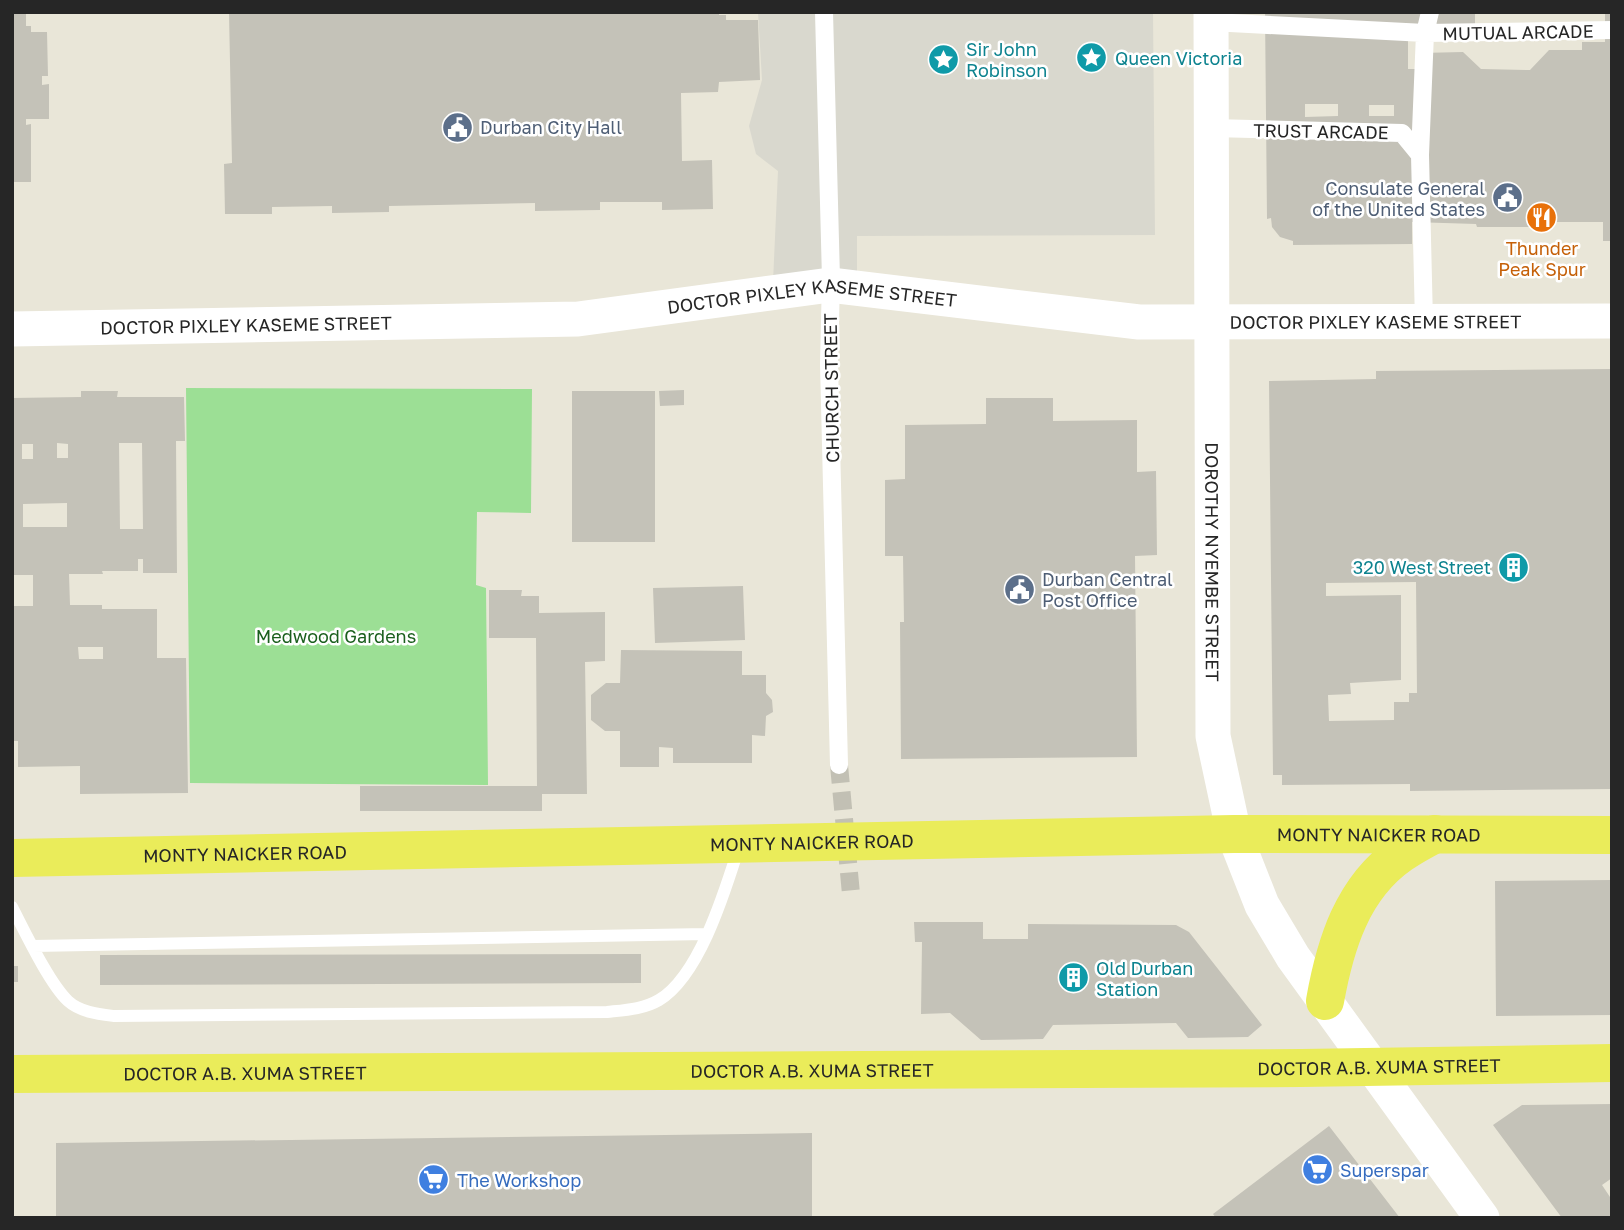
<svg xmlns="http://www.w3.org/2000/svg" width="1624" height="1230" viewBox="0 0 1624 1230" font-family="'Golos Text',sans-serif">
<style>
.green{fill:#9cdf95}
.plaza{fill:#d9d8ce}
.building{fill:#c4c2b8;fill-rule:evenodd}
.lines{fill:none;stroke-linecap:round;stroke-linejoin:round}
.pedestrian-tunnel{stroke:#c2c0b4;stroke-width:18;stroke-dasharray:18 9;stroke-linecap:butt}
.service{stroke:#fff;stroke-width:12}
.pedestrian{stroke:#fff;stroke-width:18}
.secondary{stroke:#fff;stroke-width:35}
.primary{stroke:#eaec5a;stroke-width:38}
.labels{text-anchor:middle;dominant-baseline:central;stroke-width:5;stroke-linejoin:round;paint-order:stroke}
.street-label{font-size:18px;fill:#262626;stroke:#fff}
.culture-label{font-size:18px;fill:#0d838f;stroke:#fff;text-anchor:start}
.service-label{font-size:18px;fill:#4e5e75;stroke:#fff;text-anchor:start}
.food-label{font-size:18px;fill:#c56008;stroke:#fff}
.park-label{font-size:18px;fill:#1a5f1d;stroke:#fff}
.shop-label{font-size:18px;fill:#366cbe;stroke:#fff;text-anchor:start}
</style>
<rect width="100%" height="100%" fill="#e9e6d8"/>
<path class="green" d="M186 388 532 389 531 513 477 512 476 585 486 588 488 785 190 783Z"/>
<path class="plaza" d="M758 12H1153L1155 235 857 236V280L773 282 778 171 756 154 749 126 762 80Z"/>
<path class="building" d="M12 12H26V26H31V32H47L48 76H42V85L49 84V119H26V125L31 124V182H12Z
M229 12H719V15H726V20H758L760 80 719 82 718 92 681 93 682 161 712 160 713 209 662 210V202H600V210L535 211V203L389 206V212L332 213V206L272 207V214H225L224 164 232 163Z
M1265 12H1475V27L1408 37V69H1421V53L1463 52 1481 69 1530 70 1549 50H1582V42H1605V12H1612V241H1603V222H1540V227H1477L1476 224 1412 222V244L1293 245V241L1280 237 1272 227 1271 218 1267 219ZM1305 104H1338V116L1305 117ZM1369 105H1394V116H1369Z
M1612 369V789L1410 791V784L1282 785V775H1273L1269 381 1376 379V371ZM1416 582 1417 693H1409V702H1394V720L1329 721 1328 695 1351 694 1350 683 1401 680V595L1326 596V583Z
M684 390V405L660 406 659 391Z
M81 391H118L117 397H184L185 441H176L177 573H143V559H138V571H102L103 574H69L70 605H102V609H157V658H186L188 793 80 794V766L18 767V741H12V606H33V575H12V398L81 397ZM57 443 68 444V458H57ZM119 443H142L143 529H120ZM22 444H33V459H22ZM67 503V527H23V504ZM78 647H103V659H79Z
M572 391H655V542H572Z
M986 398H1053V421L1137 420V472L1156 471 1157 555 1135 556 1137 757 901 759 900 622H904L903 556H885V480L905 479V425L986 424Z
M743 586 745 640 655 643 653 588Z
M489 590H522L521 596H539V613L605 612V661L585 662 587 794H542V811H360V786H537L536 638H489Z
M621 650 742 651V675H766V693L772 700 773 712 766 716 765 736 752 735V763H673V748L659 747V767H620V731H605L591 720V695L606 683H620Z
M1612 880V1015L1496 1016 1495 881Z
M914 922H983V939H1028V924L1176 925 1189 932 1262 1025 1248 1037 1188 1038 1176 1023 1053 1025 1043 1039 981 1040 950 1013 921 1014 922 942H915Z
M641 954V983L100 985V955Z
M12 966H18V982H12Z
M1612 1104V1178L1602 1185 1612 1200V1218H1562L1493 1125 1522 1105Z
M1329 1126 1400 1218H1216L1213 1214Z
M812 1133V1218H56V1143Z"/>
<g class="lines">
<path class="pedestrian-tunnel" d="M839 765 851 894"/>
<path class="service" d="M12 907C25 932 49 983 68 1001 80 1012 98 1014 114 1016L607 1012C625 1010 644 1009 659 1000 699 976 724 894 738 850
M33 946 706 934"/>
<path class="pedestrian" d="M824 12 831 279 829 364 839 765
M1430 12 1425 33 1612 30
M1211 22 1425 33 1420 155
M1212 128 1402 133 1420 155 1424 322"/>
<g class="secondary">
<path id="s1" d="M1211 12 1213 736 1234 834 1262 905 1293 957 1482 1218"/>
<path id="s2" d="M12 329 578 319 830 285 1139 322 1612 321"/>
</g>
<g class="primary">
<path id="s3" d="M12 858 1234 834 1612 835"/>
<path d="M1325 1001C1335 945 1352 888 1401 854 1412 846 1424 840 1435 834"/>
<path id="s4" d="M12 1074 1301 1068 1612 1063"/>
</g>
</g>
<defs>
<symbol id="sight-disc" viewBox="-11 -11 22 22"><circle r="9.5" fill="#0f9aa8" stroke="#fff"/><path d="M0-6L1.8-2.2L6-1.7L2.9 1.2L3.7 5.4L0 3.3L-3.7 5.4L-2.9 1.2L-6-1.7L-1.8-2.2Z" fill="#fff"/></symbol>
<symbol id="civic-disc" viewBox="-11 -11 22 22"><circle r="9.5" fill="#5c6f8a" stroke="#fff"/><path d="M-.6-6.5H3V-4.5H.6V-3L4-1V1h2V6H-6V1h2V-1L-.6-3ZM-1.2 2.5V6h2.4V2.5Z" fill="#fff"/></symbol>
<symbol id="restaurant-disc" viewBox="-11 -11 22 22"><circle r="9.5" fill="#e8710a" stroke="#fff"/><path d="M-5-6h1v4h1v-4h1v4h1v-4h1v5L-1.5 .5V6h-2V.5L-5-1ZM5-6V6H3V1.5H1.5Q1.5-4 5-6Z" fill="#fff"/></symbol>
<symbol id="building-disc" viewBox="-11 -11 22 22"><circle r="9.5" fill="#0f9aa8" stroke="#fff"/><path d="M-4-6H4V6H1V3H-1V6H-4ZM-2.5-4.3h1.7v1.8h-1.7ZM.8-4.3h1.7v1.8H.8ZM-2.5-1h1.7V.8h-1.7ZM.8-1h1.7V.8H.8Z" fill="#fff"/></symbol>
<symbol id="supermarket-disc" viewBox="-11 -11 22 22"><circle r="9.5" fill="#3f7fe0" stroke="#fff"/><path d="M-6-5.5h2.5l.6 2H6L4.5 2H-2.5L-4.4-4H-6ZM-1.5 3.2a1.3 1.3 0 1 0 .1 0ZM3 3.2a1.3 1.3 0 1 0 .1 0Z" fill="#fff"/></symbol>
</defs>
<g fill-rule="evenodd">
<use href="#sight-disc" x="1074" y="40" width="35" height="35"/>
<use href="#sight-disc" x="926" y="42" width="35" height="35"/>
<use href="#civic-disc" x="440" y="110" width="35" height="35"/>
<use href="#civic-disc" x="1490" y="180" width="35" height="35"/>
<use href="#restaurant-disc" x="1524" y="200" width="35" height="35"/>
<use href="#building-disc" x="1496" y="550" width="35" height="35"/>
<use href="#civic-disc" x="1002" y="572" width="35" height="35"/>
<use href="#building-disc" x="1056" y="960" width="35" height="35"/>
<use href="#supermarket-disc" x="1300" y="1152" width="35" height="35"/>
<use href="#supermarket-disc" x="416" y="1162" width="35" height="35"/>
</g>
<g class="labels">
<g class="street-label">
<text transform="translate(1518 32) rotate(-1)">MUTUAL ARCADE</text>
<text transform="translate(1321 131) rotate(1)">TRUST ARCADE</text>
<text stroke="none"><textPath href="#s2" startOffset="802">DOCTOR PIXLEY KASEME STREET</textPath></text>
<text stroke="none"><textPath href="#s2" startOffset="1368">DOCTOR PIXLEY KASEME STREET</textPath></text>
<text stroke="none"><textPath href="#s2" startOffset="234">DOCTOR PIXLEY KASEME STREET</textPath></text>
<text transform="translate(831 388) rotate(-91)">CHURCH STREET</text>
<text stroke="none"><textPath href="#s1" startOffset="550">DOROTHY NYEMBE STREET</textPath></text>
<text stroke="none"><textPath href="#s3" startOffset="1367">MONTY NAICKER ROAD</textPath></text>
<text stroke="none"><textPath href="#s3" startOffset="800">MONTY NAICKER ROAD</textPath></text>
<text stroke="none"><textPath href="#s3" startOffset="233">MONTY NAICKER ROAD</textPath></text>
<text stroke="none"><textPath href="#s4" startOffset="1367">DOCTOR A.B. XUMA STREET</textPath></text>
<text stroke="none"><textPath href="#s4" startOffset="800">DOCTOR A.B. XUMA STREET</textPath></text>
<text stroke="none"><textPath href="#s4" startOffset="233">DOCTOR A.B. XUMA STREET</textPath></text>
</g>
<g class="culture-label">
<text x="966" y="49">Sir John<tspan x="966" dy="21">Robinson</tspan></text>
<text x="1115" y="58">Queen Victoria</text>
<text x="1491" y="567" text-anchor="end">320 West Street</text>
<text x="1096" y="968">Old Durban<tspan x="1096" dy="21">Station</tspan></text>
</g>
<g class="service-label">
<text x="480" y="127">Durban City Hall</text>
<text x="1485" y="188" text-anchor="end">Consulate General<tspan x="1485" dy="21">of the United States</tspan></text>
<text x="1042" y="579">Durban Central<tspan x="1042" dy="21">Post Office</tspan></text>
</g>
<g class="food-label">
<text x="1542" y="248">Thunder<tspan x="1542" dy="21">Peak Spur</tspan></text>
</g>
<g class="park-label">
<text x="336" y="636">Medwood Gardens</text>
</g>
<g class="shop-label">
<text x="1340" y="1170">Superspar</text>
<text x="457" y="1180">The Workshop</text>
</g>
</g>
<rect width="1624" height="1230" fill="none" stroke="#262626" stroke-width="28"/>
</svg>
